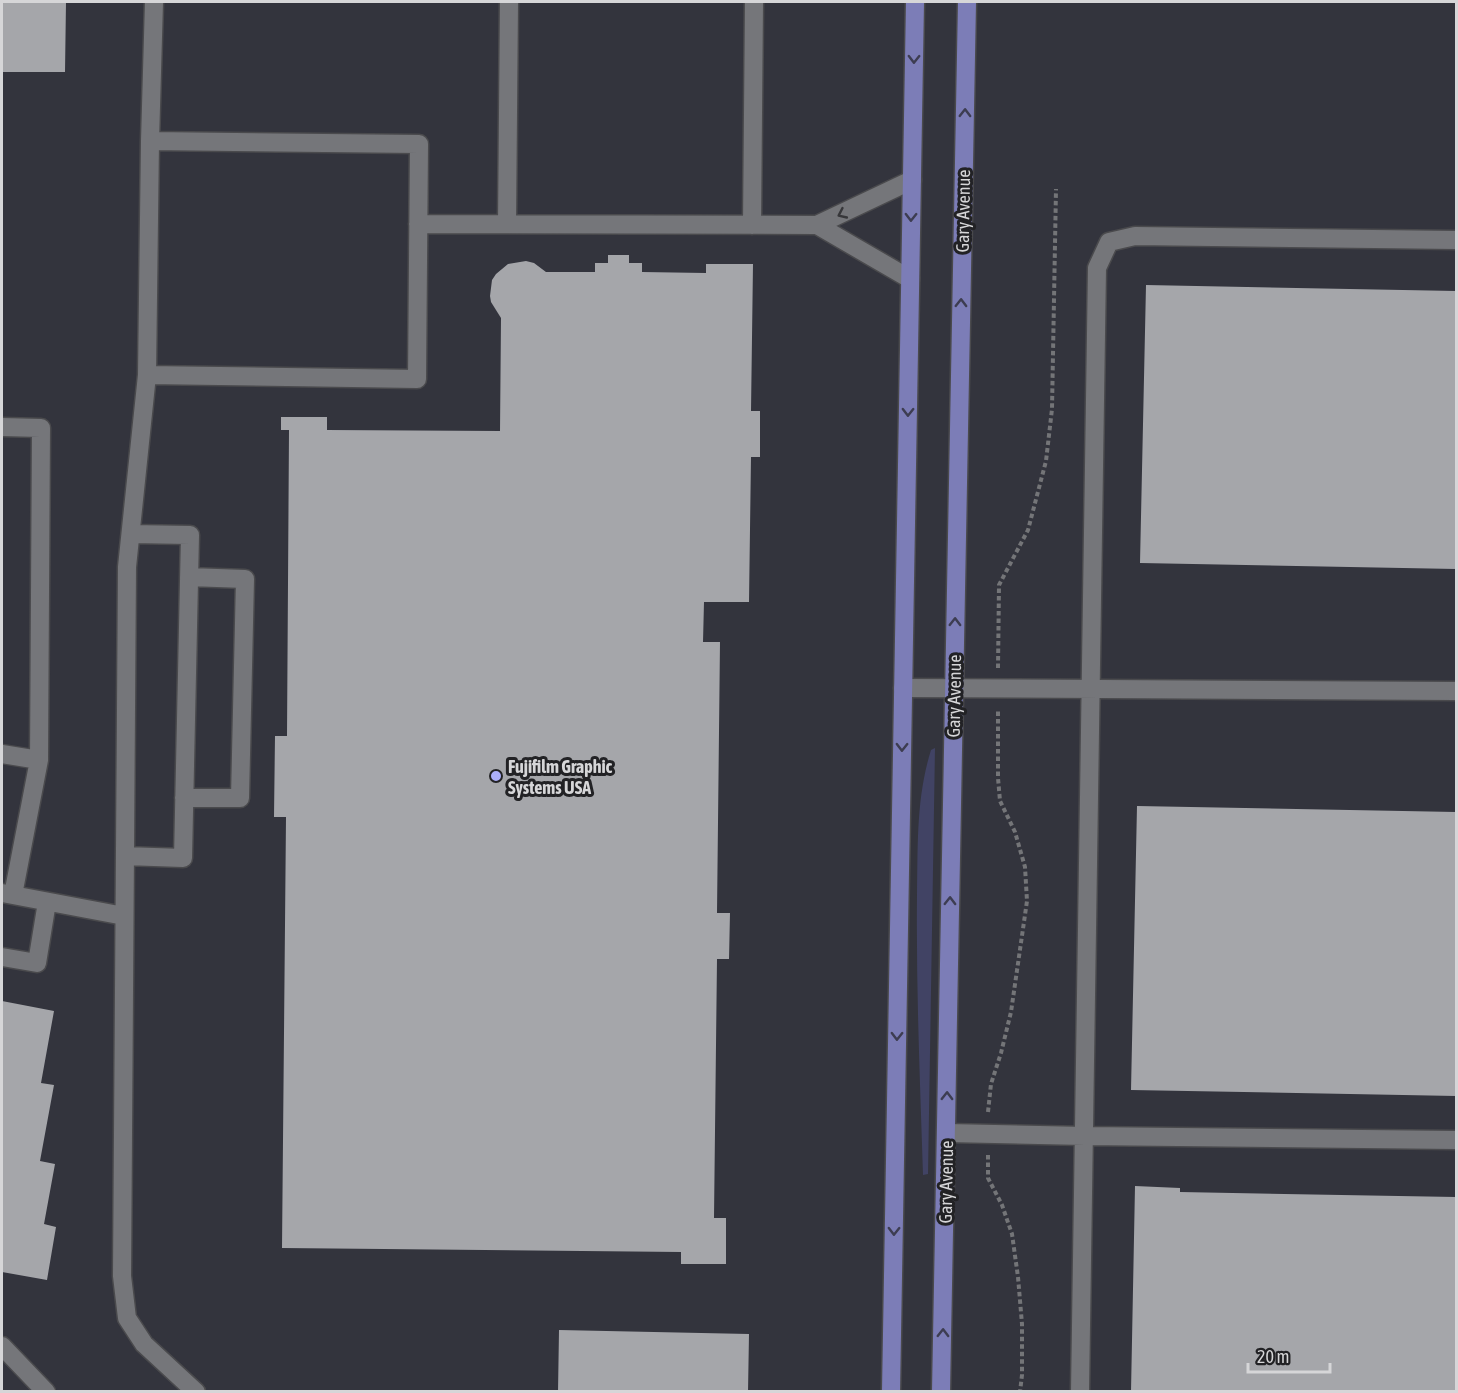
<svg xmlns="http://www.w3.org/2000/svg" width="1458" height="1393" viewBox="0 0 1458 1393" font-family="'Asap Condensed',sans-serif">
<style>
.built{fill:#33343d}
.green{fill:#414364}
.building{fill:#a5a6aa}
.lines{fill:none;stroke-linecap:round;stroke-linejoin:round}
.minor-casing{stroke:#4a4a4d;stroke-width:21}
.major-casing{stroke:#4a4a4d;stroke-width:21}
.path{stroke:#747578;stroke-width:4;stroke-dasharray:4.5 3;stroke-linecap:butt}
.minor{stroke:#75767a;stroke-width:18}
.major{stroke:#7c7db7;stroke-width:18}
.oneway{stroke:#3d3d51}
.oneway2{stroke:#37373a}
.poi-dot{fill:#acaffb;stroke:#222225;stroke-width:2}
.labels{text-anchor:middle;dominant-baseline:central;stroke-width:6;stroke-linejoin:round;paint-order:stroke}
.street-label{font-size:18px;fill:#d6d6d8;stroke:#222225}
.poi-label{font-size:18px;font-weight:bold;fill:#d6d6d8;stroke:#222225;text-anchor:start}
</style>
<rect width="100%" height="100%" fill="#2b2c2f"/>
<path class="built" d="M2 2H1456V1391H2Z"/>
<path class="green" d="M935 748 928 1174 923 1175C920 1081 916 988 917 895 918 845 916 798 931 750Z"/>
<path class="building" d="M2 2H66L65 72H2Z
M608 255H629V263H642V272L706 273V264H753L751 411H760V457H751L749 602H704L703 642H720L717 913H730L729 959H717L714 1218H726V1264H681V1252L282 1248 286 817H274L275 736H287L289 430H281V417H327V430L500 431 501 318 491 302 490 296 492 280 496 274 508 264 526 261 534 263 546 272H595V263H608Z
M1146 285 1456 291V569L1140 563Z
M1137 806 1456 812V1096L1131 1090Z
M2 1001 54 1011 41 1083 54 1085 40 1161 55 1164 44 1224 56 1227 47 1280 2 1272Z
M1135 1186 1180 1188V1192L1456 1197V1392H1131Z
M559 1330 749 1334 748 1392H558Z"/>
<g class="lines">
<defs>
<path id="minor" d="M154 2 150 141 147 375 127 567 122 1276 127 1318 144 1344 196 1392
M507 223 509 2
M418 224 817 225 912 180
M752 225 754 2
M817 225 910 279
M147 375 417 379 419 144 150 141
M2 427 41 428 39 760
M903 688 1456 691
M2 754 39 760 13 895
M184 798H240L245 579 189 577
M125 856 183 858 190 535 131 534
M2 893 124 916
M2 957 37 963 47 902
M947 1133 1085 1136 1456 1140
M2 1346 46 1392
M1080 1392 1097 268 1109 242 1135 236 1456 240"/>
<path id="major" d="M891 1392 915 2
M941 1392 967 2"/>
</defs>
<use href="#minor" class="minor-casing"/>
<use href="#major" class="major-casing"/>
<path class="path" d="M998 668 999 585 1028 530 1046 461 1052 409 1056 189
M988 1112 991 1084 1001 1053 1011 1012 1027 901 1025 867 1015 832 1000 801 998 778V711
M988 1155V1178L1002 1205 1012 1234 1018 1277 1022 1324V1375L1020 1392"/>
<use href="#minor" class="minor"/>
<use href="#major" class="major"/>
</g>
<defs><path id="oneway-chevron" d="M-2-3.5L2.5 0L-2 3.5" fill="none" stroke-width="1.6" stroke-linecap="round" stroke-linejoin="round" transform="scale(1.5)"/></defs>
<g class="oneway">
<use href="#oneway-chevron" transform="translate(914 59) rotate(91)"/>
<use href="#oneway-chevron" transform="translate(965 113) rotate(-89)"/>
<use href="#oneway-chevron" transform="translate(911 217) rotate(91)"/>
<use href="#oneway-chevron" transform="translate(961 303) rotate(-89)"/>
<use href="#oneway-chevron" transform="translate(908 412) rotate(91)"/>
<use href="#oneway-chevron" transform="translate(955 622) rotate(-89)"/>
<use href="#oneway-chevron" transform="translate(902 747) rotate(91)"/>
<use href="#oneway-chevron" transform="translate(950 901) rotate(-89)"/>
<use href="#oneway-chevron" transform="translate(897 1036) rotate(91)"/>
<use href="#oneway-chevron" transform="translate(947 1096) rotate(-89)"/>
<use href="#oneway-chevron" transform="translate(894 1231) rotate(91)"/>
<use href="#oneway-chevron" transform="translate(943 1333) rotate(-89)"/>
</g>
<use class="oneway2" href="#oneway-chevron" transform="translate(842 214) rotate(155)"/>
<circle class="poi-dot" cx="496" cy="776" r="6"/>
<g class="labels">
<g class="street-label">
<text transform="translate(963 211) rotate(-89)">Gary Avenue</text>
<text transform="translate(954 696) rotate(-89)">Gary Avenue</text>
<text transform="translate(946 1182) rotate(-89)">Gary Avenue</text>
</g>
<g class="poi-label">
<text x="508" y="766">Fujifilm Graphic<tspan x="508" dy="21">Systems USA</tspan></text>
</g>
</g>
<rect width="1458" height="1393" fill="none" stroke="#d6d6d8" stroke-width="6"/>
<path d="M1248 1363v9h82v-9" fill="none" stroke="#d6d6d8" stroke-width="3"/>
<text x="1257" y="1363" font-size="18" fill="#d6d6d8" stroke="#222225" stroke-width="4.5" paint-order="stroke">20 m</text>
</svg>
